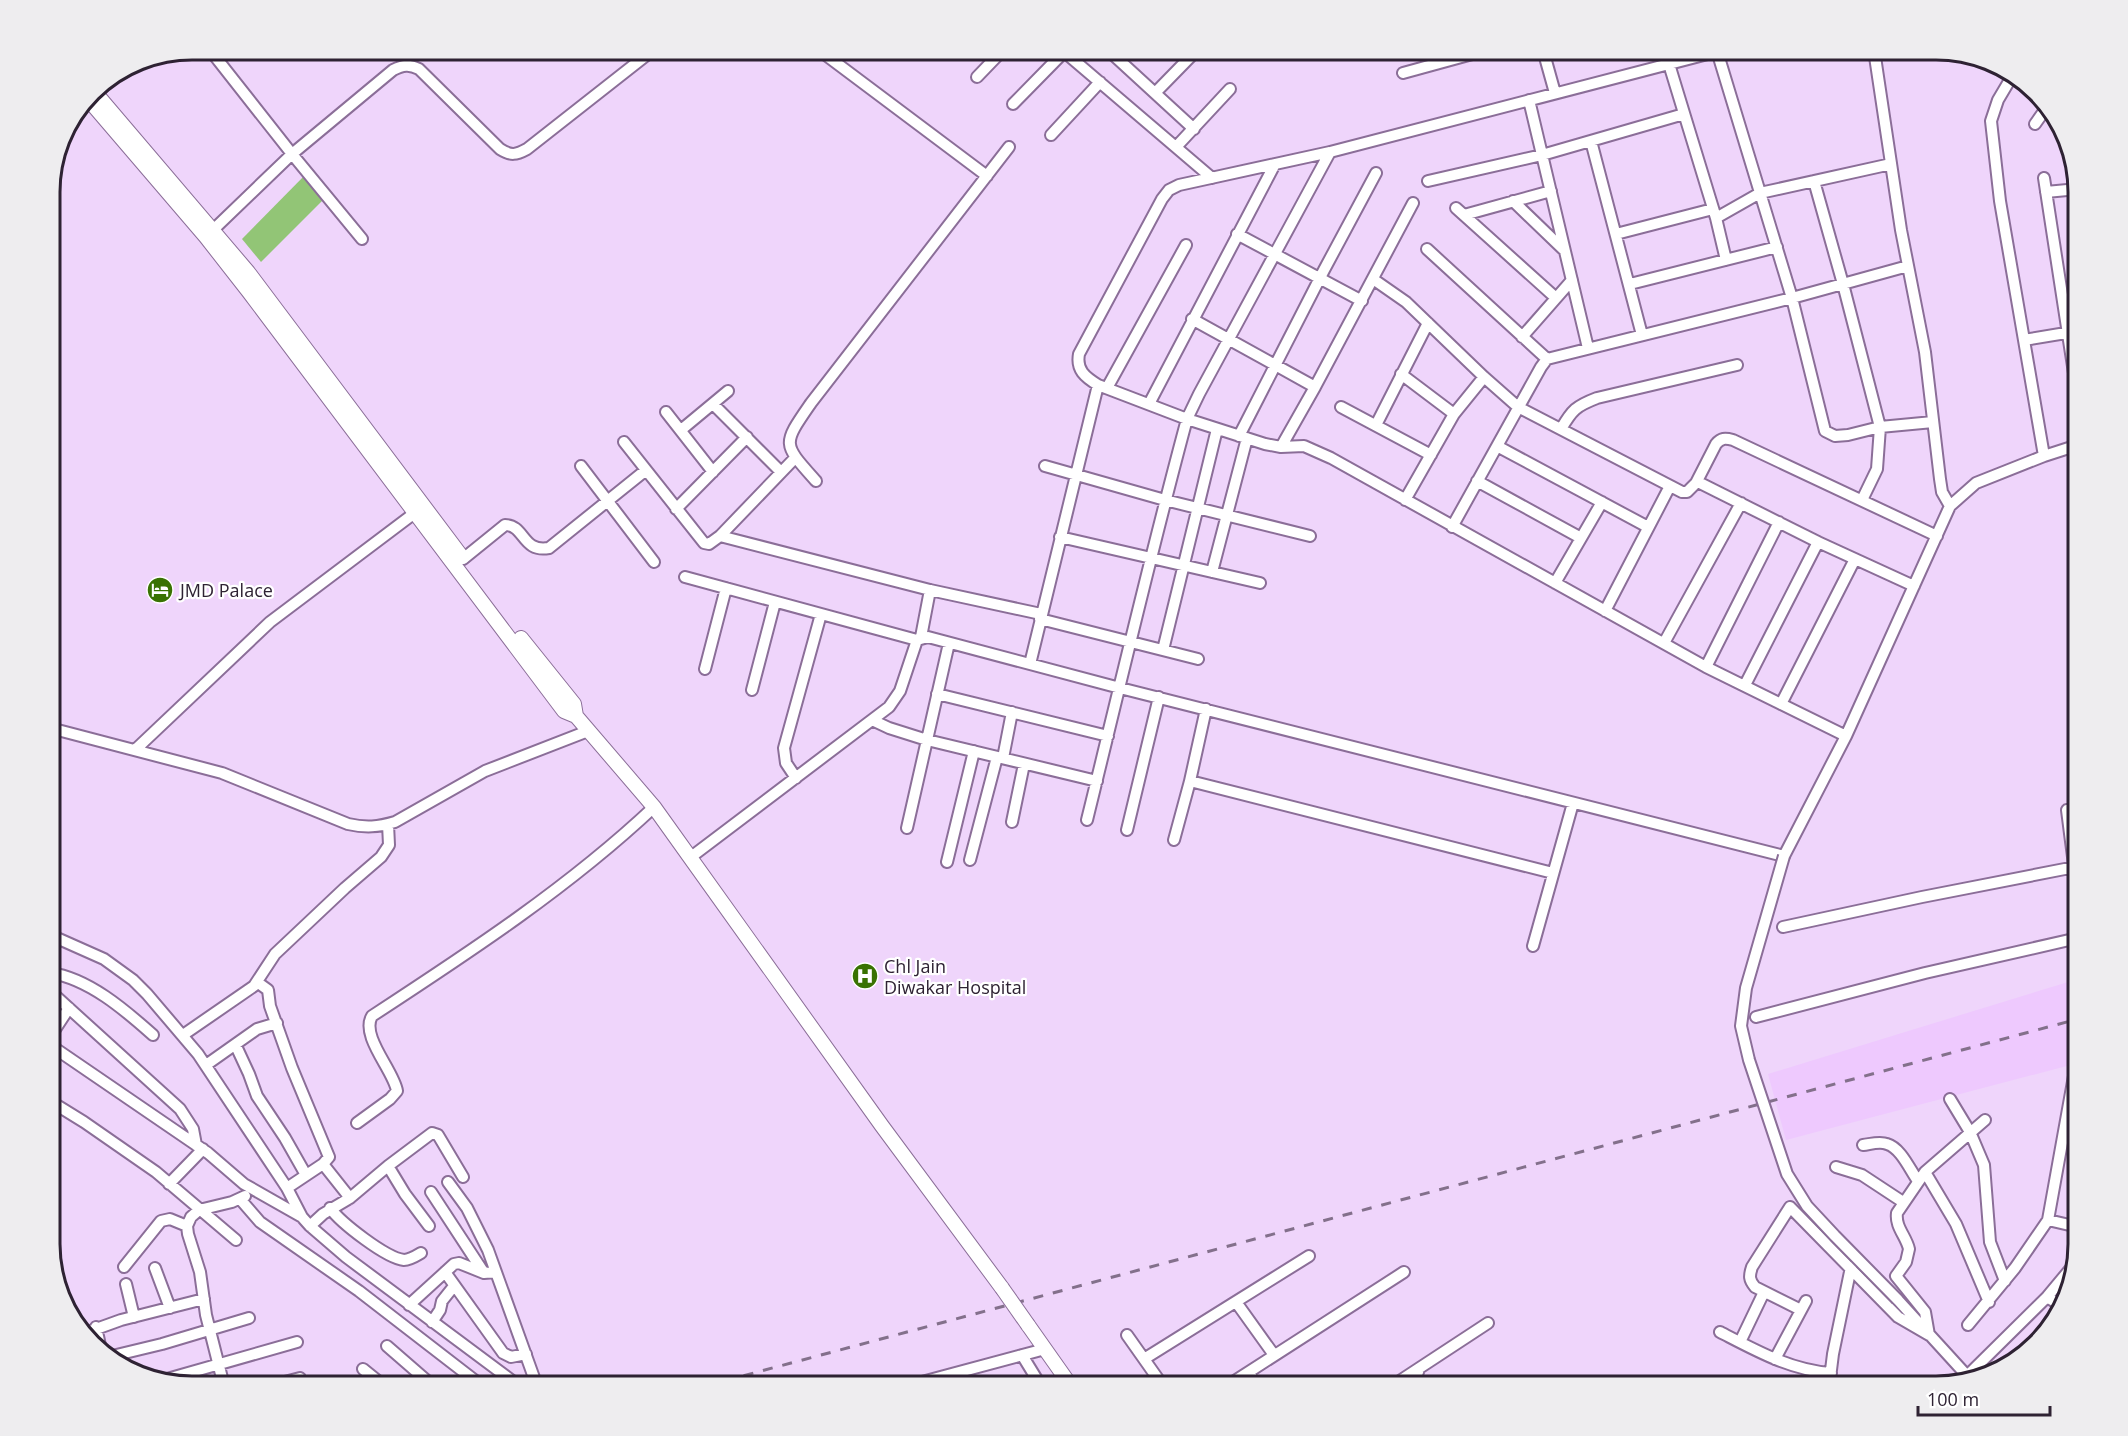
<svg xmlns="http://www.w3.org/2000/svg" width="2128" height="1436" viewBox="0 0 2128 1436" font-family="'Open Sans',sans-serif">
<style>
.built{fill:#eec9fe}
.green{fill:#92c576}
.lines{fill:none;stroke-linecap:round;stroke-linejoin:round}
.minor-casing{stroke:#8b6e98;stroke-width:14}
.major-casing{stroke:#8b6e98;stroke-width:16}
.minor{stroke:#fff;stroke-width:10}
.major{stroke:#fff;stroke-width:14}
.rail{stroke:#83708b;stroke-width:3;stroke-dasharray:10 10;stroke-linecap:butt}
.minor-bridge-casing{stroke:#8b6e98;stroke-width:14;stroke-linecap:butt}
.major-bridge-casing{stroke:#8b6e98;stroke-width:16;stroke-linecap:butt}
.minor-bridge{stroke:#fff;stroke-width:10}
.major-bridge{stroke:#fff;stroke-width:14}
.labels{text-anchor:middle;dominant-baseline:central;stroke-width:4.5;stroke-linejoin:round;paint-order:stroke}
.poi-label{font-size:18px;fill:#2e2233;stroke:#fff;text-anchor:start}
.rim{fill:none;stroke:#2e2233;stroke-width:3}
</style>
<rect width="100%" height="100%" fill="#efd5fb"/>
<path class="built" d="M2078 979V1063L1786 1140 1768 1074Z"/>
<path class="green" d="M307 173 327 196 261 262 242 239Z"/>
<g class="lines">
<defs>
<path id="minor" d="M210 50 292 154 362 239
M819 50 987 176
M1062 50 1212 178
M1108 50 1194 129
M1543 50 1555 93
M1723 50 1330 152 1179 185 1169 190 1162 199 1079 354C1076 370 1085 377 1098 385L1187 419 1265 444 1281 447 1304 446 1331 458 1706 667 1846 736
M1874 50 1901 230 1925 352 1940 479 1942 492 1950 506
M1717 51 1792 298 1825 431 1835 436 1848 435 1880 427 1933 422
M1120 61 1130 50
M1669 64 1716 218 1726 260
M1403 73 1487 50
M2014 73 1998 100 1991 121 2000 201 2044 456
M977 77 1003 50
M1155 93 1197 50
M1529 100 1588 348
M1013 104 1066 50
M2035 124 2047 107
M1051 135 1100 82
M1591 141 1642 335
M1176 147 1230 89
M2044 178 2078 399
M1428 181 1542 155 1684 114
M1814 181 1843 284 1880 427 1877 469 1862 500
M2046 192 2078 189
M1513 201 1565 251
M1456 208 1556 298
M1464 215 1551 191
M1716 218 1760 193 1891 164
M213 230 292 154 393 70C403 65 409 64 419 69L500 149C511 156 516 155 527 149L653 50
M1237 234 1362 301
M1616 234 1713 209
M1427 249 1547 359
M1373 279 1406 302 1484 377 1518 407 1682 492H1687L1696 483H1700L1818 542 1914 586
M1630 284 1777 247
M1192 319 1315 387
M1522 337 1572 280
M2024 340 2078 331
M1401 374 1454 414
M1107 388 1186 245
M713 404 781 472
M1149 404 1275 164
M1341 407 1431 455
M666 412 713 472
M1376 425 1428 323
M1561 429C1572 410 1576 406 1597 398L1737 365
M681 430 728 391
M1239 436 1324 270 1376 173
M624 442 704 543 709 544 720 536 795 458
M1497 446 1648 527
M1281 447 1315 387 1413 203
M581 466 654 562
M1045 466 1165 500 1310 536
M816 481C782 443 782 445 811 403L1009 147
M1477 481 1581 538
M1696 483 1716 444C1721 438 1725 438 1733 440L1937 536
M1405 500 1454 414 1484 377
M676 509 747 437
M1452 527 1541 367 1547 359 1792 298 1908 266
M720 536 930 590 1041 614
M1060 537 1260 583
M463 559 505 525C525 525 522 553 549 548L646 470
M1212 572 1247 438
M685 577 917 640
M1555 583 1602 502
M1605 611 1670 486
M1040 619 1198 659
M921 637 930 590
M1664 643 1741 503
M1163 650 1217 429
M1030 664 1098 385
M1706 667 1779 522
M705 669 726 588
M1745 685 1818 542
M752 690 775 602
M937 694 1108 736
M1781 704 1855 559
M872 720 889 728 927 740 1097 781
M50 728 222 773 348 824C366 828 378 827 395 822L485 771 588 731
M135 750 270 622 416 512
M1003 758 1012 712
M796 778 786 763 784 748 821 614
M1190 781 1553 873
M2067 810 2078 896
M1087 820C1120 686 1151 552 1187 419L1199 394 1330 152
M1012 822 1024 764
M907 828 949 643
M1127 830 1159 697
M1174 840 1190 781 1206 709
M691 857 889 707 900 691 917 640 928 637 1120 688 1784 856 1846 736 1950 506 1976 483 2044 456 2078 445
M970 860 997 757
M947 862 974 751
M1783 927 1922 897 2075 867
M50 935 104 959 133 980 147 994 198 1054 287 1188 302 1217 310 1226 346 1257 519 1386
M1533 946 1573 803
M50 973C88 978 125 1010 153 1035
M257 982 268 990 270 1006 292 1068 329 1157 323 1164 287 1188
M50 991 180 1109 193 1129 196 1145
M1756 1017 1925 973 2078 938
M183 1035 254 986 275 954 345 888 381 857 389 845 388 824
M50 1037 69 1008
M50 1045 208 1153 244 1184 302 1217
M236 1046 249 1074 257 1096 285 1138 306 1175
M206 1065 257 1029 277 1023
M1950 1099 1970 1132 1984 1165 1990 1242 2005 1281
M50 1101 84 1122 156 1172 236 1240
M357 1123 390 1099 397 1091C394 1071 360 1036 372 1016 470 952 569 887 654 807
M1863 1145C1871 1144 1880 1141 1887 1144 1901 1148 1910 1170 1918 1181
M323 1164 350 1198
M388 1166 405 1194 429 1226
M1836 1167 1862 1175 1903 1202
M1925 1172 1956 1224 1989 1302
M448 1182 467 1208 488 1250 537 1386
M169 1184 203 1149
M431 1192 484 1273
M240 1199 260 1222 359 1291 482 1386
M330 1208C341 1223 386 1258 404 1260 410 1260 416 1256 421 1253
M2048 1220 2078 1227
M310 1226 323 1214 350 1198 388 1166 432 1133 438 1135 463 1177
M124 1267 161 1221 170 1219 187 1226
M155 1268 170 1308
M445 1272 503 1353 511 1357 526 1354
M126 1284 134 1317
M2047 1297 2060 1305
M1897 1299 1970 1379
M1236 1302 1274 1355
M409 1305 454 1264 459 1263 484 1273 496 1272
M1801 1310 1755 1287C1749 1280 1749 1276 1752 1267L1790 1207 1898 1317 1929 1335
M432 1322 440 1310 442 1301 454 1286
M1968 1325 2015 1268 2048 1220 2076 1065
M96 1327 101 1350
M1720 1332C1755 1350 1790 1370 1831 1373
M85 1333 121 1320 204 1299
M1127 1335 1163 1386
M1929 1335 1925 1312 1896 1276 1906 1262 1909 1249C1906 1236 1895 1227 1897 1213L1925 1172 1985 1120
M1740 1342 1764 1292
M387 1346 433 1386
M1022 1355 1041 1386
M108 1357 162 1344 249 1318
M1144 1359 1309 1256
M1775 1359 1806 1301
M363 1369 384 1386
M962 1373 969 1386
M1249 1373 1258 1386
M1968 1375 2047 1297 2072 1267
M167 1379 297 1342
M224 1386 206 1315 200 1272 188 1234 187 1226 191 1217 199 1210 232 1202 245 1196
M269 1386 300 1378
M907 1386 1045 1349
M1227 1386 1404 1272
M1392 1386 1488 1323
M1413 1386 1419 1369
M1829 1386 1833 1354 1851 1267"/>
<path id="major" d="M93 90 248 272 462 557
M87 98 206 237 249 292 564 711 576 716 654 807 882 1126 1002 1288
M521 638 574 704 576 716
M1028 1325 1071 1386"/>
</defs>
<use href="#minor" class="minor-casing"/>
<use href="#major" class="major-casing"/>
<use href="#minor" class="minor"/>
<use href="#major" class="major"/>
<path class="rail" d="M705 1386 2078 1019"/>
<defs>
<path id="minor-bridge" d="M1784 856 1746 988 1741 1026 1749 1060 1787 1174 1807 1206 1835 1236 1897 1299"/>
<path id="major-bridge" d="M1002 1288 1028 1325"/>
</defs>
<use href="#minor-bridge" class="minor-bridge-casing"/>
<use href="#major-bridge" class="major-bridge-casing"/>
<use href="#minor-bridge" class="minor-bridge"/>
<use href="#major-bridge" class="major-bridge"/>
</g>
<defs>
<symbol id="hotel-disc" viewBox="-11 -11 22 22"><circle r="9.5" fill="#397202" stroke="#fff"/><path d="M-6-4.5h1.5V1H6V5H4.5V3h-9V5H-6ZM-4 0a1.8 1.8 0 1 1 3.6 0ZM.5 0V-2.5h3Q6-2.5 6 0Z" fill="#fff"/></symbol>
<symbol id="hospital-disc" viewBox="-11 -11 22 22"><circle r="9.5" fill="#397202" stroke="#fff"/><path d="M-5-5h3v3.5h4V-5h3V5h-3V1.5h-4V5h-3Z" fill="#fff"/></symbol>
</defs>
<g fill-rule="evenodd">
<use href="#hotel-disc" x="145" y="575" width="30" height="30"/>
<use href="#hospital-disc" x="850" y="961" width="30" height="30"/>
</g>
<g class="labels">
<g class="poi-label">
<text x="180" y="590">JMD Palace</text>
<text x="884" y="966">Chl Jain<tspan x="884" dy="21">Diwakar Hospital</tspan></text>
</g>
</g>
<path d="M0 0H2128V1436H0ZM192 60H1936A132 132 0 0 1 2068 192V1244A132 132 0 0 1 1936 1376H192A132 132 0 0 1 60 1244V192A132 132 0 0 1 192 60Z" fill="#eeedef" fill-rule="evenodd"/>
<path class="rim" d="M192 60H1936A132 132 0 0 1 2068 192V1244A132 132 0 0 1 1936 1376H192A132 132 0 0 1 60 1244V192A132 132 0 0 1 192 60Z"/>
<path d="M1918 1406v9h132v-9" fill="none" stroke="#2e2233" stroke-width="3"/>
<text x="1927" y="1406" font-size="18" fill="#2e2233" stroke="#ffffff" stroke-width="4.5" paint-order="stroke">100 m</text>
</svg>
